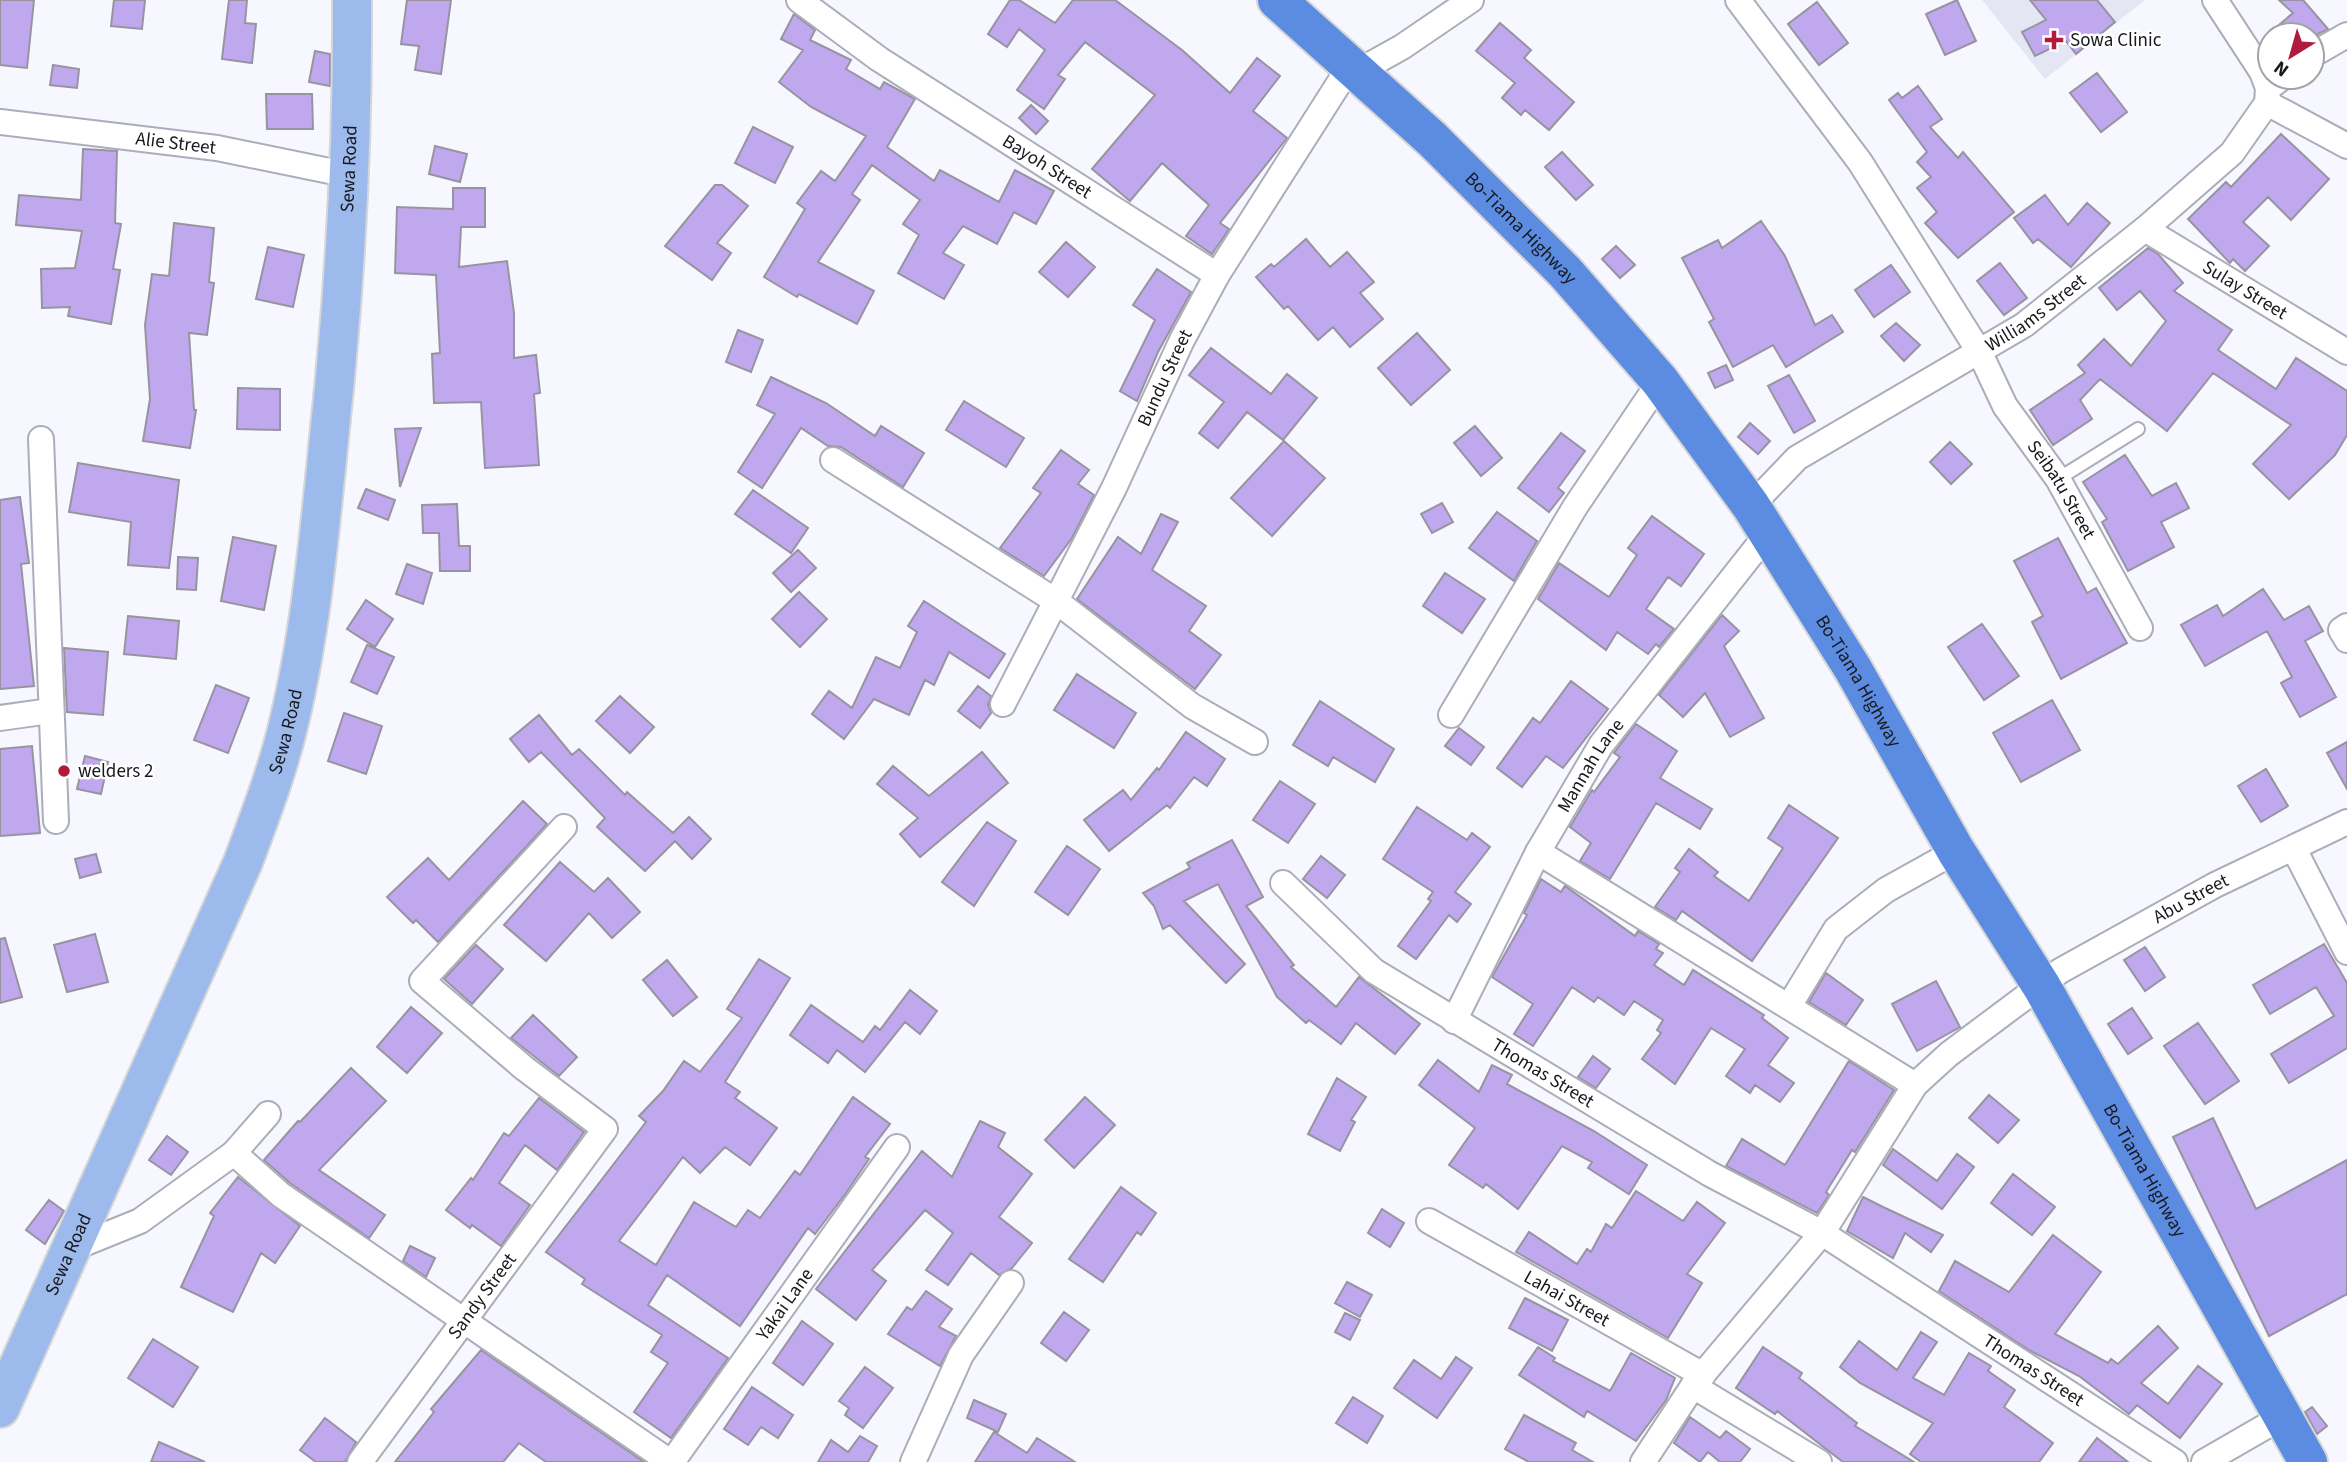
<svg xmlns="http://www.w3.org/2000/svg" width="2347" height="1462" viewBox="0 0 2347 1462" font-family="'Source Sans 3',sans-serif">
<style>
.built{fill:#e5e6f3}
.building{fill:#c0a8ef;stroke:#9794a0;stroke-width:2}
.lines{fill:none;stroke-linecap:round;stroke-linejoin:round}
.lane-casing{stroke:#acadba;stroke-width:16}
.street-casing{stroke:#acadba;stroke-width:28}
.primary-casing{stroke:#d5d6d6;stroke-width:42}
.highway-casing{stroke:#d5d6d6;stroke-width:42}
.lane{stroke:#fff;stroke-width:12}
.street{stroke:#fff;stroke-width:24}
.primary{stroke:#9dbaed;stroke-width:38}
.highway{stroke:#5b8ce1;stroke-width:38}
.poi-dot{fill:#af1b3d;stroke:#fff;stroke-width:2.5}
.labels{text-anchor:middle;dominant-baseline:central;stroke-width:5;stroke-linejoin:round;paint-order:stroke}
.poi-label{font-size:19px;fill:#18191d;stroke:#fff;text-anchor:start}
.street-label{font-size:19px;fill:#18191d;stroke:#fff}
</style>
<rect width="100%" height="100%" fill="#f6f7ff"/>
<path class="built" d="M1982 0H2145L2045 79Z"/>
<path class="building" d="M0 0H34L27 68 0 65Z
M114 0H145L142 29 111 26Z
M229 0H247L245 23 256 24 252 63 222 59Z
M407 0H451L441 74 415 70 419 46 401 44Z
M1010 0H1019L1055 23 1073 0H1115L1182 50 1230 93 1257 58 1280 76 1253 111 1287 138 1220 223 1229 229 1212 254 1186 236 1209 205 1162 163 1130 201 1092 169 1155 95 1085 42 1058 75 1065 79 1044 109 1017 90 1045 50 1019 29 1007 47 988 34Z
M1957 0 1976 41 1945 55 1926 14Z
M2030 0H2097L2115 22 2076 54 2066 41 2035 56 2022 32 2046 20Z
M2279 0H2303L2328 29 2316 35H2267L2293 13Z
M1817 2 1848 43 1819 65 1788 24Z
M794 14 815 30 810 40 851 60 846 69 880 89 884 82 915 99 887 147 934 181 940 170 999 202 1015 170 1054 191 1036 224 1014 212 997 244 963 226 943 253 964 265 944 299 898 273 919 235 903 224 920 200 872 165 852 194 860 200 818 262 874 291 857 324 799 294 797 297 764 277 805 209 797 203 821 171 835 181 866 136 811 107 779 82 803 50 781 39Z
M1500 23 1531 50 1524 58 1574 102 1549 130 1525 110 1521 115 1502 98 1515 83 1476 51Z
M315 51 330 54V86L309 82Z
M53 65 79 69 77 88 50 85Z
M2097 73 2127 112 2101 132 2070 93Z
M1918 86 1942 119 1930 127 1958 158 1963 152 2014 212 1958 258 1925 223 1937 212 1917 188 1931 177 1917 162 1927 152 1889 100 1898 93 1902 98Z
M266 94H312L313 129H267Z
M1031 105 1048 121 1036 134 1019 118Z
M753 127 793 147 775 183 735 163Z
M2281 134 2329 179 2291 220 2268 197 2243 222 2269 246 2245 271 2233 259 2230 263 2188 219 2226 182 2231 187Z
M435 146 467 154 460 182 429 174Z
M83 149 117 151 115 223 121 224 113 269 120 270 111 324 68 316 70 307 42 308 41 269 75 268 82 231 16 225 19 195 81 200Z
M1562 152 1593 185 1576 200 1545 167Z
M715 185H722L748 206 717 243 731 253 712 280 665 246Z
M453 188H485V227H461L459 267 507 261 514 313V358L536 355 540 393 534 394 539 465 485 468 481 402 434 403 432 354 440 353 436 275 395 273 397 207 453 209Z
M2045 195 2068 225 2087 203 2110 223 2071 267 2038 239 2033 243 2014 218Z
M1761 221 1785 256 1815 325 1832 315 1843 332 1786 367 1773 345 1733 367 1709 322 1714 319 1682 258 1718 240 1722 248Z
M174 223 214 228 209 282 214 283 207 335 189 333 194 410H196L190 448 143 441 150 399 145 325 152 274 169 276Z
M1306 239 1330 267 1347 252 1374 282 1360 293 1383 319 1350 347 1333 327 1318 340 1288 306 1284 309 1256 277 1271 264 1274 267Z
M1066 242 1095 267 1068 297 1039 272Z
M1616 246 1635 265 1620 278 1602 259Z
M268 247 304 255 293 307 256 299Z
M2148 248 2158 254 2183 283 2174 291 2232 330 2218 350 2276 389 2296 358 2347 391V435L2335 455 2289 499 2253 464 2291 425 2213 373 2167 431 2100 379 2080 400 2092 419 2053 445 2030 410 2085 373 2078 365 2104 339 2131 366 2166 321 2140 291 2117 310 2099 288Z
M2000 263 2027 298 2004 315 1977 281Z
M1891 265 1910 292 1874 317 1855 290Z
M1157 269 1191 292 1158 352 1137 401 1120 391 1155 320 1133 305Z
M1896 323 1920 345 1904 361 1881 336Z
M738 330 763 340 751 372 726 362Z
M1417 333 1450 370 1411 405 1378 368Z
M1211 348 1271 394 1287 374 1317 398 1283 440 1247 412 1218 448 1199 433 1224 402 1189 375Z
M1726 365 1733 380 1715 388 1708 373Z
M1789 375 1815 421 1794 433 1768 386Z
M771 377 826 403 875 436 881 426 924 453 903 487 841 447 828 446 801 428 762 488 738 472 775 414 757 405Z
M238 388 280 389V430L237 429Z
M964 401 1024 438 1006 467 946 430Z
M1750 423 1770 441 1758 454 1738 437Z
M1475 426 1502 458 1481 476 1454 443Z
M421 428 400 487 395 429Z
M1561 433 1585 451 1558 488 1564 493 1549 512 1518 488Z
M1284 441 1325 478 1272 536 1231 498Z
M1950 442 1972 464 1951 484 1930 462Z
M1061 450 1089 470 1078 484 1094 495 1072 538 1044 576 1000 548 1041 493 1033 488Z
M2125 455 2152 496 2176 483 2189 508 2161 522 2174 547 2128 571 2102 522 2107 519 2083 482Z
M78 463 179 480 169 568 128 565 131 522 69 512Z
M366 489 395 500 388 520 358 508Z
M753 490 808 528 791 553 735 514Z
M20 497 29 563 21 564 34 686 0 689V500Z
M1442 503 1453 522 1432 533 1421 514Z
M457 504 459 546H470V571H440L439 533H423L422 505Z
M1497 512 1537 541 1514 581 1469 548Z
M1161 514 1178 522 1152 570 1206 606 1189 631 1221 655 1195 689 1077 599 1118 537 1141 554Z
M1652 516 1704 554 1681 586 1668 577 1646 609 1674 629 1659 647 1656 644 1648 654 1617 632 1606 650 1538 599 1559 563 1609 597 1637 555 1628 548Z
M233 537 276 546 264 610 221 601Z
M2058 538 2087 593 2096 588 2127 643 2061 679 2032 622 2043 616 2014 561Z
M798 550 816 568 791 592 773 573Z
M178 557 198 558 196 590 177 589Z
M407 564 432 573 423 604 396 594Z
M1445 573 1485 599 1462 633 1423 606Z
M2263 589 2284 620 2309 606 2323 631 2305 641 2336 697 2300 717 2281 683 2292 677 2267 631 2205 666 2181 625 2217 605 2223 616Z
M799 592 827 619 800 647 772 619Z
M366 600 393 619 375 647 347 629Z
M924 601 1005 654 989 678 949 652 934 685 925 680 909 715 874 699 844 739 812 714 829 691 852 708 876 657 900 668 917 632 908 626Z
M1722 615 1739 631 1724 646 1764 718 1730 737 1705 693 1683 717 1659 695Z
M128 616 179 621 176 659 124 654Z
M1982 624 2019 676 1984 700 1948 647Z
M367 645 394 657 377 694 351 682Z
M64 648 108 652 103 715 67 712Z
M1077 674 1136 713 1114 748 1054 710Z
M1571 681 1608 709 1563 768 1546 756 1522 787 1497 768 1533 718 1540 723Z
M216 685 249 698 228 753 194 740Z
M978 686 991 696 988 705 991 713 980 728 958 711Z
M620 696 654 727 630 753 596 721Z
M2052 700 2080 750 2021 782 1993 733Z
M1320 701 1394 749 1375 782 1333 757 1328 766 1293 745Z
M344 713 382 726 366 774 328 761Z
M539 715 572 755 579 749 625 795 627 792 673 833 689 817 711 839 692 859 675 841 645 871 597 827 605 818 541 752 529 762 510 739Z
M1636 724 1677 751 1660 778 1712 809 1700 829 1656 803 1610 879 1580 861 1591 843 1570 827 1592 790 1594 792 1620 757 1614 753Z
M1459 728 1484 747 1471 765 1445 746Z
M1186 732 1225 759 1207 786 1194 777 1170 808 1167 805 1109 851 1084 820 1123 790 1131 800 1157 768 1159 770Z
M2347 742V789L2327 753Z
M32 746 40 833 0 836V749Z
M982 752 1008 783 920 857 900 834 918 818 877 784 893 766 929 796Z
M85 756 108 762 101 794 77 789Z
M2266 769 2288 806 2261 822 2238 786Z
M1280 781 1315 804 1288 843 1253 820Z
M523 801 547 824 438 942 416 920 413 923 387 897 428 858 449 880Z
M1789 805 1838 838 1752 961 1682 911 1676 920 1655 907 1680 872 1675 868 1689 849 1718 872 1714 876 1749 901 1783 848 1768 838Z
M1417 807 1467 840 1472 833 1490 847 1455 892 1471 904 1457 922 1449 915 1416 959 1398 946 1431 901 1428 899 1433 892 1383 859Z
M987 822 1016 841 974 906 942 882Z
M1232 840 1263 897 1246 906 1294 965 1291 967 1336 1007 1359 977 1420 1024 1395 1054 1356 1023 1341 1044 1309 1020 1306 1023 1277 997 1218 884 1184 901 1245 964 1226 983 1170 925 1163 929 1154 906 1143 893 1190 868 1187 863Z
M1067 846 1100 869 1068 915 1035 892Z
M96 854 101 872 80 878 75 859Z
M1321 856 1345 875 1327 898 1303 879Z
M560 862 594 892 608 878 640 912 612 938 589 913 546 961 504 925Z
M1541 879 1561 892 1565 886 1635 936 1638 931 1659 944 1656 949 1663 953 1654 965 1684 985 1693 970 1764 1015 1762 1018 1788 1038 1768 1065 1794 1083 1780 1102 1755 1085 1750 1093 1726 1076 1745 1049 1711 1028 1675 1084 1642 1059 1661 1033 1657 1030 1663 1020 1634 1001 1624 1015 1598 997 1594 1002 1572 987 1533 1046 1514 1034 1533 1004 1492 977 1527 915 1524 913Z
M95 934 108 982 67 992 54 945Z
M5 938 22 997 0 1003V939Z
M2324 944 2347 983V1048L2289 1083 2271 1054 2334 1016 2316 987 2270 1014 2253 985Z
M476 945 503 969 472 1004 444 979Z
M2145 947 2165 977 2145 991 2124 960Z
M759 959 790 978 725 1082 740 1092 735 1098 777 1128 750 1165 725 1147 700 1173 683 1157 619 1241 656 1265 694 1202 736 1227 748 1210 760 1218 795 1171 800 1175 853 1097 890 1124 865 1157 869 1159 846 1193 815 1234 808 1228 740 1326 667 1275 648 1305 728 1358 671 1438 634 1412 668 1363 651 1352 662 1335 582 1284 585 1279 546 1252 646 1122 639 1116 663 1091 684 1061 700 1072 742 1018 727 1009Z
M667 960 697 997 673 1016 643 980Z
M1826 973 1863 1000 1846 1025 1809 1002Z
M1936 981 1960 1027 1917 1051 1892 1004Z
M910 990 937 1011 920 1034 905 1022 865 1072 837 1050 828 1063 790 1035 811 1005 863 1042 875 1026 880 1030Z
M411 1007 442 1033 407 1073 377 1047Z
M2132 1008 2152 1038 2128 1054 2108 1024Z
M533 1015 577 1057 559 1076 511 1038Z
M2198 1023 2239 1081 2205 1104 2164 1046Z
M1593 1056 1610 1069 1596 1088 1578 1077Z
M1438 1060 1479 1092 1492 1065 1512 1075 1507 1084 1594 1131 1647 1165 1629 1194 1588 1168 1592 1162 1562 1146 1518 1209 1486 1184 1483 1188 1449 1165 1475 1128 1419 1085Z
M1849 1061 1894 1090 1855 1152 1852 1150 1826 1192 1829 1195 1817 1213 1726 1166 1742 1139 1785 1165Z
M351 1068 386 1101 319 1170 385 1215 369 1238 290 1183 264 1160 298 1121 300 1122Z
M1337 1078 1366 1097 1351 1120 1355 1122 1340 1151 1308 1134Z
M1989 1095 2019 1120 1998 1143 1969 1118Z
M1085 1097 1115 1125 1074 1168 1045 1140Z
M539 1098 584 1132 557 1170 525 1145 499 1183 530 1205 501 1246 472 1225 470 1228 446 1210 471 1178 473 1180 504 1133 509 1136Z
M2213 1118 2256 1209 2347 1160V1294L2269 1336 2173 1137Z
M980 1121 1005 1133 998 1147 1032 1174 999 1217 1032 1243 1012 1268 999 1275 971 1253 948 1285 926 1270 953 1233 925 1210 872 1270 886 1281 856 1320 816 1289 922 1151 952 1177Z
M167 1136 188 1152 171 1175 149 1160Z
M1893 1149 1937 1181 1957 1154 1974 1167 1942 1209 1883 1165Z
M2013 1174 2055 1207 2032 1235 1991 1203Z
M238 1177 300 1226 275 1263 261 1253 233 1312 181 1287 214 1216 210 1213Z
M1121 1187 1156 1213 1141 1235 1137 1232 1103 1282 1069 1259Z
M1636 1191 1683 1221 1697 1202 1725 1223 1687 1274 1702 1283 1668 1338 1516 1252 1529 1232 1577 1264 1587 1249 1591 1252 1606 1224 1612 1228Z
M1863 1197 1883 1207 1943 1235 1931 1252 1905 1233 1893 1258 1847 1231Z
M49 1200 64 1211 45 1244 26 1230Z
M1382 1209 1404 1223 1390 1247 1368 1233Z
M2053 1235 2101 1272 2055 1334 2108 1363 2111 1359 2118 1364 2158 1326 2178 1348 2141 1383 2168 1404 2198 1366 2222 1384 2180 1438 2137 1405 2129 1414 2079 1376 2029 1350 1939 1291 1955 1261 2009 1292Z
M410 1246 435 1258 426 1277 403 1261Z
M1347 1282 1372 1295 1360 1317 1335 1303Z
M926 1291 952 1309 939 1327 956 1336 940 1366 888 1334 907 1307 912 1310Z
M1525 1298 1568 1320 1552 1351 1509 1328Z
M1064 1312 1089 1330 1066 1361 1041 1343Z
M1345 1313 1360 1320 1350 1340 1335 1332Z
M802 1321 833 1344 803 1385 773 1363Z
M1921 1332 1937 1342 1913 1378 1944 1395 1969 1353 1991 1366 1988 1371 2015 1390 2004 1407 2053 1443 2039 1462H1921L1910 1454 1933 1423 1860 1383 1840 1367 1859 1341 1897 1370Z
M153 1339 198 1367 173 1407 128 1378Z
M1538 1347 1555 1358 1553 1361 1610 1391 1631 1353 1675 1378 1666 1400 1636 1441 1587 1411 1584 1417 1519 1375Z
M1763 1347 1802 1373 1799 1378 1857 1423 1855 1426 1914 1462H1843L1777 1411 1775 1414 1736 1388Z
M481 1350 644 1462H546L519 1443 503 1462H395L434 1412 431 1409Z
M1456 1357 1472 1368 1437 1418 1394 1388 1414 1360 1441 1379Z
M865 1367 893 1388 863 1428 845 1415 849 1408 839 1401Z
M752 1387 793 1415 778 1438 761 1427 748 1445 724 1429Z
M1353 1397 1383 1416 1367 1443 1336 1423Z
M974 1400 1006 1414 998 1432 967 1418Z
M2312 1407 2327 1426 2317 1434 2305 1412Z
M1524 1415 1576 1443 1572 1450 1593 1462H1529L1505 1449Z
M1690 1417 1720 1438 1726 1431 1750 1449 1740 1462H1720L1708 1452 1700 1462 1674 1443Z
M325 1418 356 1442 345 1462H316L300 1450Z
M994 1432 1027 1453 1037 1438 1075 1462H975Z
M860 1436 877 1446 868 1462H818L831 1440 848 1452Z
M2097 1438 2128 1462H2079Z
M159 1442 205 1462H151Z"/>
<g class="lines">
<defs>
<path id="lane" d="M2058 479 2138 429"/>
<g id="street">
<path id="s1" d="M799 0 879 59 1217 275"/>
<path id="s2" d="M1738 0 1860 162 1980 353 2005 406 2058 479 2140 628"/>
<path d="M2215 0 2262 72 2268 88"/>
<path d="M2312 55 2347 35"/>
<path d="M1357 72 1402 47 1471 0"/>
<path d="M2267 103 2347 146"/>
<path id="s3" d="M0 122 217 148 349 175"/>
<path id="s4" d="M2145 229 2347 352"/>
<path d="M41 439 56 821"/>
<path d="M833 460 1056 601 1192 706 1255 742"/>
<path id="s5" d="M1751 506 1797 458 2024 325 2145 229 2232 153 2267 103 2268 88 2283 77"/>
<path d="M2347 626 2341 630 2347 640"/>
<path id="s6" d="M1003 704 1114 488 1182 340 1217 275 1350 66"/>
<path d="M1451 715 1575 507 1660 381"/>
<path d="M0 718 50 711"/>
<path d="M2294 849 2347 952"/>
<path d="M1538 852 1915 1085"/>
<path id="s7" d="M1283 883 1374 971 1710 1174 1822 1233 2175 1462"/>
<path d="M1789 1006 1836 929 1886 890 1956 851"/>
<path id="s8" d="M1454 1021 1538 852 1601 745 1768 533"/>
<path d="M234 1153 281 1195 670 1462"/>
<path id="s9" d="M1429 1221 1703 1375"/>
<path d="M71 1249 140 1221 234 1153 268 1114"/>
<path d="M1693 1386 1819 1462"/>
<path id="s10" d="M360 1462 605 1129 524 1068 422 981 564 827"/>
<path id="s11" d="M672 1462 897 1147"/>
<path d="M913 1462 961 1355 1011 1283"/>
<path id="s12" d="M1643 1462 1693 1386 1822 1233 1915 1085 1949 1054 2060 971 2215 885 2347 822"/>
<path d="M2204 1462 2282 1417"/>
</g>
<g id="primary">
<path id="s13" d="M0 1408 243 862C260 816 278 770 289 722 312 626 320 526 330 428 345 286 353 143 352 0"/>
</g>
<g id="highway">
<path id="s14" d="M1277 0 1432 139 1565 272 1660 381 1751 506 1853 669 1956 851 2042 987 2308 1462"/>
</g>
</defs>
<use href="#lane" class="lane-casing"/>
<use href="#street" class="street-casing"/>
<use href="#primary" class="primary-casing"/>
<use href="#highway" class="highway-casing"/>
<use href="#lane" class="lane"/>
<use href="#street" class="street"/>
<use href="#primary" class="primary"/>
<use href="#highway" class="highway"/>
</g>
<g class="poi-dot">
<path d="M2050.5 29.5h7v7h7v7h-7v7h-7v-7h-7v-7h7z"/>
<circle cx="64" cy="771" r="7"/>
</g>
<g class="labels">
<g class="poi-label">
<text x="2070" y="40">Sowa Clinic</text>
<text x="78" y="771">welders 2</text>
</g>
<g class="street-label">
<text stroke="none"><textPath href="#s3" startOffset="177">Alie Street</textPath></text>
<text stroke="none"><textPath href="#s1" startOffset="299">Bayoh Street</textPath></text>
<text stroke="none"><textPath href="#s13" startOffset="1302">Sewa Road</textPath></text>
<text stroke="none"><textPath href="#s14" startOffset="334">Bo-Tiama Highway</textPath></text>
<text stroke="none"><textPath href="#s4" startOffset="117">Sulay Street</textPath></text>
<text stroke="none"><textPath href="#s5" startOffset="346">Williams Street</textPath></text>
<text stroke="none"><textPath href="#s6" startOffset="364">Bundu Street</textPath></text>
<text stroke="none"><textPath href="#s2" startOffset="588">Seibatu Street</textPath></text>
<text stroke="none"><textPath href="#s14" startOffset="901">Bo-Tiama Highway</textPath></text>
<text stroke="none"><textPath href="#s13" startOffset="735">Sewa Road</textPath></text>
<text stroke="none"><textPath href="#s8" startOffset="290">Mannah Lane</textPath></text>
<text stroke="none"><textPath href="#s12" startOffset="800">Abu Street</textPath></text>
<text stroke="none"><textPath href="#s7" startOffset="324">Thomas Street</textPath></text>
<text stroke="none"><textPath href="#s14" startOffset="1468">Bo-Tiama Highway</textPath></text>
<text stroke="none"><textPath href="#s13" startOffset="168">Sewa Road</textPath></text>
<text stroke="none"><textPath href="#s10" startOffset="206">Sandy Street</textPath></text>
<text stroke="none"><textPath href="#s9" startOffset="158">Lahai Street</textPath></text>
<text stroke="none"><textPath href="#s11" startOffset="194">Yakai Lane</textPath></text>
<text stroke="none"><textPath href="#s7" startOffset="898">Thomas Street</textPath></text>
</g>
</g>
<g transform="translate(2291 56) rotate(217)"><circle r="33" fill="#ffffff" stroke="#a3a3a5" stroke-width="2"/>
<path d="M0-5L12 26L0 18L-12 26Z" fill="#af1b3d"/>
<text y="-10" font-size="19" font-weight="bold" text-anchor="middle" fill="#18191d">N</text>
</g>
</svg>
